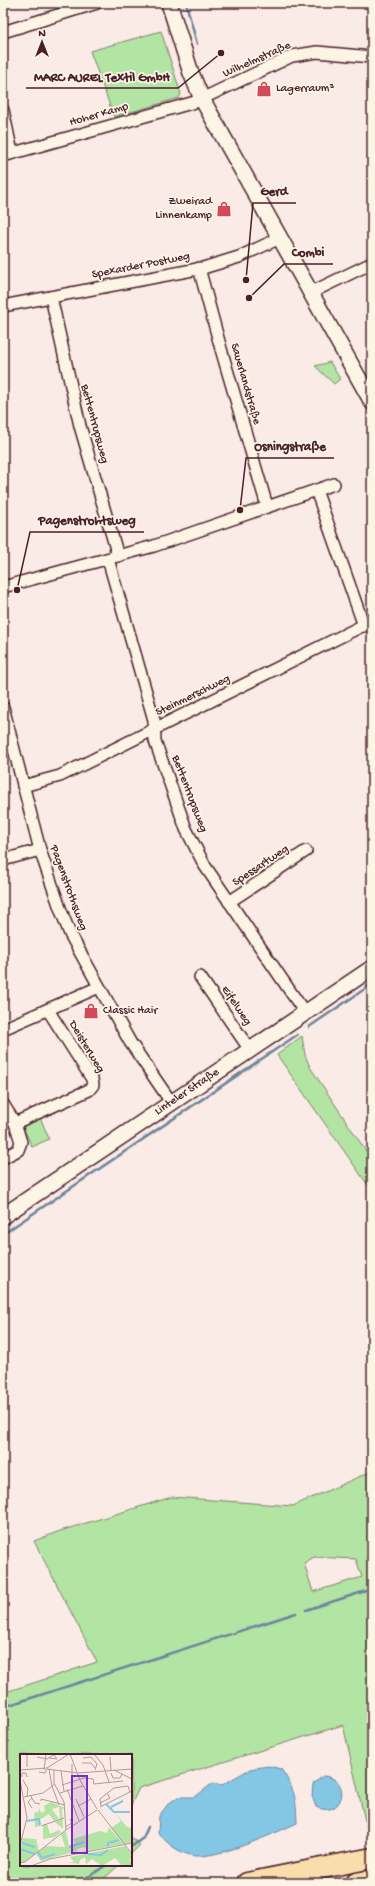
<svg xmlns="http://www.w3.org/2000/svg" width="375" height="1886" viewBox="0 0 375 1886" font-family="'Gochi Hand',sans-serif">
<style>
.green{fill:#b2e4a4;stroke:#7e8268;fill-rule:evenodd}
.water{fill:#83c7e5;stroke:#6c849b}
.lines{fill:none;stroke-linecap:round;stroke-linejoin:round}
.stream{stroke:#6c849b;stroke-width:2.5}
.street-casing{stroke:#4a1f2b;stroke-width:14}
.secondary-casing{stroke:#4a1f2b;stroke-width:18}
.highway-casing{stroke:#4a1f2b;stroke-width:23}
.street{stroke:#fcf5e5;stroke-width:11}
.secondary{stroke:#fcf5e5;stroke-width:15}
.highway{stroke:#f9deab;stroke-width:20}
.labels{text-anchor:middle;dominant-baseline:central;stroke-width:3.5;stroke-linejoin:round;paint-order:stroke}
.street-label{font-size:12px;fill:#4a1f2b;stroke:#fcf5e5}
.poi-label{font-size:12px;fill:#4a1f2b;stroke:#fcf5e5;text-anchor:start}
.inset-river{fill:none;stroke:#83c7e5;stroke-width:2}
.inset-road{fill:none;stroke:#b4999b;stroke-width:1}
.view{fill:#7b2cbf;fill-opacity:0.15;stroke:#7b2cbf;stroke-width:2}
.inset-edge{fill:none;stroke:#4a1f2b;stroke-width:2}
.leader{fill:none;stroke:#4a1f2b;stroke-width:1.5}
.callout-dot{fill:#4a1f2b;stroke:#fcf5e5;stroke-width:1.5}
.callout-label{font-size:13px;text-anchor:middle;font-weight:bold;fill:#4a1f2b;stroke:#fcf5e5;stroke-width:3.5;stroke-linejoin:round;paint-order:stroke}
</style>
<rect width="100%" height="100%" fill="#faebe6"/>
<filter id="ink" filterUnits="userSpaceOnUse"><feTurbulence type="fractalNoise" baseFrequency=".025" numOctaves="2"/><feDisplacementMap in="SourceGraphic" scale="8" xChannelSelector="R" yChannelSelector="G"/><feConvolveMatrix kernelMatrix="1 2 1 2 8 2 1 2 1" color-interpolation-filters="sRGB"/></filter>
<g filter="url(#ink)">
<g class="green">
<polygon points="161,31 181,94 179,98 114,117 90,51"/>
<polygon points="330,362 340,379 334,384 315,366"/>
<polygon points="302,1036 305,1055 310,1067 372,1160 372,1191 277,1055"/>
<polygon points="40,1117 49,1139 32,1147 24,1129 24,1125"/>
<path d="M372 1471V1833L368 1834 343 1725 139 1788 131 1805V1755H21V1865H119L99 1883H3V1693L97 1662 34 1541 60 1531 172 1497 293 1506ZM314 1557 356 1559 362 1577 313 1592 304 1563Z"/>
<polygon points="131,1837 140,1845 131,1854"/>
</g>
<g class="water">
<path d="M268 1766 281 1769C295 1790 296 1797 297 1823 276 1833 211 1862 190 1855 176 1851 167 1843 158 1833L159 1816 168 1804 178 1797H195L213 1783 222 1785 250 1769Z"/>
<path d="M323 1776C354 1778 343 1820 316 1807L312 1796 313 1784Z"/>
</g>
<g class="lines">
<g class="stream">
<polyline points="186,3 197,44"/>
<polyline points="323,300 330,312"/>
<polyline points="309,1027 372,984"/>
<polyline points="3,1234 297,1035"/>
<polyline points="306,1610 372,1589"/>
<polyline points="3,1707 296,1613"/>
<polyline points="131,1847 143,1838 148,1827"/>
<polyline points="72,1883 90,1876 106,1865"/>
</g>
<g class="street-casing">
<g id="street">
<polyline points="3,32 97,3"/>
<polyline points="3,110 12,153"/>
<polyline points="3,156 195,102 292,56 317,52 372,57"/>
<polyline points="199,268 221,349 267,506"/>
<polyline points="310,293 372,263"/>
<polyline points="51,297 80,426 118,556"/>
<polyline points="3,306 203,268 239,257 280,238"/>
<polyline points="316,490 364,626"/>
<polyline points="108,559 154,720 155,741 186,829 205,866 305,1013"/>
<polyline points="3,587 154,546 334,484"/>
<polyline points="3,707 40,850 60,908 70,934 130,1042 171,1102"/>
<polyline points="23,786 60,776 372,621"/>
<polyline points="3,860 40,850"/>
<polyline points="229,902 306,851"/>
<polyline points="200,977 250,1050"/>
<polyline points="3,1029 99,987"/>
<polyline points="3,1104 15,1123 21,1142 18,1150 3,1158"/>
<polyline points="15,1123 89,1090 93,1085 92,1079 48,1010"/>
</g>
</g>
<g class="secondary-casing">
<g id="secondary">
<polyline points="169,3 191,73 202,99 372,402"/>
<path id="s1" d="M3 1216 372 968"/>
</g>
</g>
<g class="highway-casing">
<g id="highway">
<polyline points="247,1883 372,1858"/>
<polyline points="356,1883 372,1880"/>
</g>
</g>
<use href="#street" class="street"/>
<use href="#secondary" class="secondary"/>
<use href="#highway" class="highway"/>
</g>
</g>
<defs>
<g id="shop-bare" transform="scale(1.2)"><path d="M-5-2.5h2.3a2.7 3.5 0 0 1 5.4 0H5L5.5 6h-11ZM-1.5-2.5h3a1.5 2.3 0 0 0-3 0Z" fill="#d1495b" stroke="#fcf5e5" stroke-width="2.5" paint-order="stroke"/></g>
</defs>
<g fill-rule="evenodd">
<use href="#shop-bare" x="264" y="89"/>
<use href="#shop-bare" x="224" y="209"/>
<use href="#shop-bare" x="91" y="1011"/>
</g>
<g class="labels">
<g class="street-label">
<text transform="translate(257 60) rotate(-24)">Wilhelmstraße</text>
<text transform="translate(99 115) rotate(-16)">Hoher Kamp</text>
<text transform="translate(141 266) rotate(-11)">Spexarder Postweg</text>
<text transform="translate(245 384) rotate(74)">Sauerlandstraße</text>
<text transform="translate(94 424) rotate(75)">Bettentrupsweg</text>
<text transform="translate(193 696) rotate(-26)">Steinmerschweg</text>
<text transform="translate(189 794) rotate(69)">Bettentrupsweg</text>
<text transform="translate(261 866) rotate(-34)">Spessartweg</text>
<text transform="translate(68 888) rotate(70)">Pagenstrothsweg</text>
<text transform="translate(236 1006) rotate(56)">Eifelweg</text>
<text transform="translate(86 1047) rotate(59)">Deisterweg</text>
<text stroke="none"><textPath href="#s1" startOffset="222">Linteler Straße</textPath></text>
</g>
<g class="poi-label">
<text x="276" y="89">Lagerraum³</text>
<text x="212" y="202" text-anchor="end">Zweirad<tspan x="212" dy="14">Linnenkamp</tspan></text>
<text x="103" y="1011">Classic Hair</text>
</g>
</g>
<g transform="translate(20 1754)">
<rect width="112" height="112" fill="#faebe6"/>
<path d="M31 48 45 54 42 55 43 75 35 68 40 65 39 53 32 55 39 65 34 67 29 60 19 66 20 72 15 73 14 59 19 57V53L21 59 25 57 24 52ZM92 55 107 73 112 74V88L104 90 91 74 101 67ZM63 65 73 79 80 77 87 79 89 73 103 90 67 97 65 93 57 95V97L21 107 16 100 26 92 45 93 41 80 46 77 49 92 55 90 53 85 73 79ZM27 70 30 80 39 76 41 78 35 83 23 85V71ZM2 84 16 85 19 97 5 108 0 109ZM105 92 112 101V105H110L112 112H102L95 104 82 112 72 105 66 110 65 103 60 106 59 110 47 108H54L50 103Z" fill="#b2e4a4"/>
<path class="inset-river" d="M86 50 94 58H110M91 53 103 47M7 67 19 65 20 71M2 89 15 93M88 92V89L99 86M49 93 64 88M0 95 15 100M18 98 22 104 35 100M68 100 81 101 88 96"/>
<path class="inset-road" d="M7 0V13M50 0 60 26 77 55M74 0 83 11 89 28M17 3 27 5 35 0M90 3 91 16M29 4 37 5 34 1M63 4 71 3 77 10 75 16M62 9H71L75 14M29 15 32 32M0 16 27 14 49 0M24 16 26 0M34 16V29L44 48 46 76M94 16 112 25M41 17 44 37M19 18 25 19 27 15 58 19 112 15M91 19 93 24H100L102 20M2 23V19H6L7 23M0 26 7 64 0 91M3 26 8 35 7 42M52 28V10M42 31 64 24 73 25 74 30 103 27M32 32 39 51M47 35 59 67M40 39 63 32M10 41 15 49 20 50M4 43 23 39 35 30M12 44 8 48 12 54M56 45 64 63M21 47V45L45 51M80 49 90 44 87 39M58 52 71 45M81 52 80 45 94 34 108 32 110 38M80 53 112 37M78 56 112 100M21 72 44 64M45 73 52 69 50 65M0 109 5 108 46 76 77 56M11 112 30 105 112 89"/>
<path class="view" d="M52 22H67V99H52Z"/>
<rect width="112" height="112" class="inset-edge"/>
</g>
<path class="leader" d="M221 53L178 88H26M246 280L253 203H296M249 298L284 264H333M240 510L246 458H334M17 590L30 532H144"/>
<g class="callout-dot">
<circle cx="221" cy="53" r="4"/>
<circle cx="246" cy="280" r="4"/>
<circle cx="249" cy="298" r="4"/>
<circle cx="240" cy="510" r="4"/>
<circle cx="17" cy="590" r="4"/>
</g>
<g class="callout-label">
<text x="102" y="81">MARC AUREL Textil GmbH</text>
<text x="274" y="195">Gerd</text>
<text x="308" y="256">Combi</text>
<text x="290" y="450">Osningstraße</text>
<text x="87" y="524">Pagenstrohtsweg</text>
</g>
<rect width="375" height="1886" fill="none" stroke="#fcf5e5" stroke-width="16"/>
<rect x="8" y="8" width="359" height="1870" fill="none" stroke="#4a1f2b" stroke-width="1.5" filter="url(#ink)"/>
<g transform="translate(42 42)" stroke="#fcf5e5" stroke-width="3" paint-order="stroke">
<path d="M0-3L7 15L0 10L-7 15Z" fill="#4a1f2b"/>
<text y="-6" font-size="11" font-weight="bold" text-anchor="middle" fill="#4a1f2b">N</text>
</g>
</svg>
